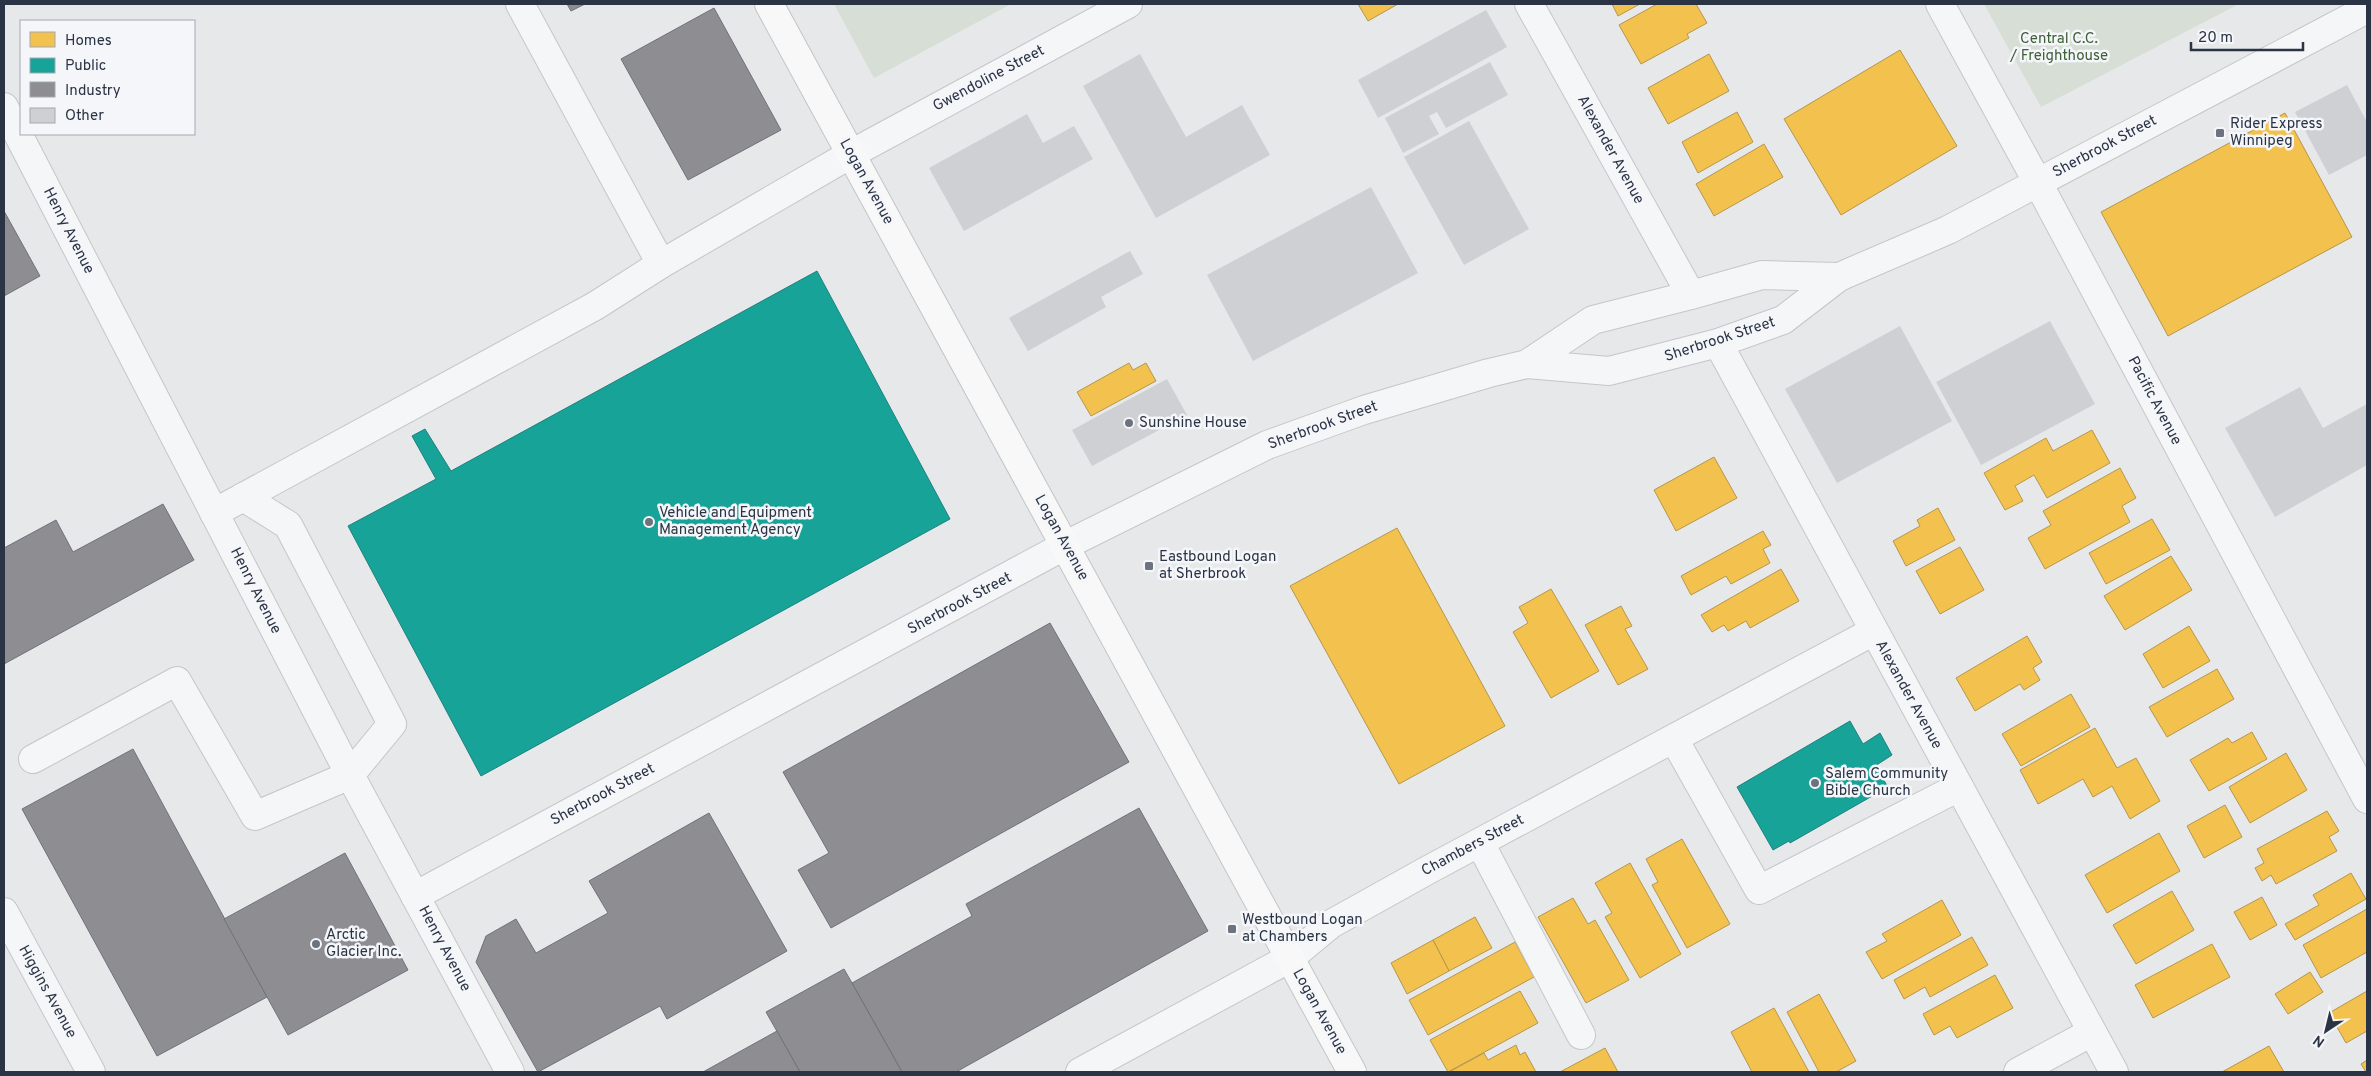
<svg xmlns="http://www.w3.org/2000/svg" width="2371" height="1076" viewBox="0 0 2371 1076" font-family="Overpass,sans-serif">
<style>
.green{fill:#d6ded6}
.homes{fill:#f2c14e;stroke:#b6974b}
.public{fill:#17a398;stroke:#1d827f}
.industry{fill:#8d8d92;stroke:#70727b}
.building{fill:#ced0d3}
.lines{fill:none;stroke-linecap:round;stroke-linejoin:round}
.minor-casing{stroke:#c4c6c8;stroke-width:30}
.major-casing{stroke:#c2c5c8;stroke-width:30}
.minor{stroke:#f5f6f7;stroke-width:28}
.major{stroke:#f8f8f8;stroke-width:28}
.poi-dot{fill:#6c737f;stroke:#f4f6f9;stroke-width:2}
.labels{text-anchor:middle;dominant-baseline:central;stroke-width:5;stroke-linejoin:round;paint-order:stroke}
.park-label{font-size:15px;fill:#3f6138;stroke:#f4f6f9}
.street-label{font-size:15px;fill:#2b3445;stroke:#f4f6f9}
.poi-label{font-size:15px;fill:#2b3445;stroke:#f4f6f9;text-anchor:start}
</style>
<rect width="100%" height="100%" fill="#e6e8ea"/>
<g class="green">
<polygon points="834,4 1011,4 874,78"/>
<polygon points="1984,4 2239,4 2041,107"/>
</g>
<g class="homes">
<polygon points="1358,4 1398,4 1368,21"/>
<polygon points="1612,4 1640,4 1618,16"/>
<polygon points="1657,4 1696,4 1707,23 1687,34 1689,38 1641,64 1619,25"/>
<polygon points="1900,50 1957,146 1841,215 1784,119"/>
<polygon points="1709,54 1729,91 1668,124 1648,88"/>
<polygon points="1737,112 1753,142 1698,173 1682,142"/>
<polygon points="2285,113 2352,237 2168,336 2101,212"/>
<polygon points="1764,144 1783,177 1714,216 1696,184"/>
<polygon points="1129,363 1133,370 1146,363 1156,381 1091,416 1077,392"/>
<polygon points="2092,430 2110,463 2047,498 2034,475 2015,486 2023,501 2005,510 1984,473 2046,438 2053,451"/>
<polygon points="1714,457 1737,498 1676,531 1654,490"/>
<polygon points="2120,468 2136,498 2122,506 2130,522 2045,569 2028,538 2051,525 2043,511"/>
<polygon points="1938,508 1955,540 1906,566 1893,541 1920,526 1917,520"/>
<polygon points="2152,519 2170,550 2106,584 2089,553"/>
<polygon points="1397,528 1505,726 1399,784 1290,586"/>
<polygon points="1763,531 1771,545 1763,549 1770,563 1731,584 1726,576 1691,595 1681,576"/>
<polygon points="1960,547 1984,590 1940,614 1916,571"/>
<polygon points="2171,556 2192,590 2125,630 2104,596"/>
<polygon points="1781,569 1799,601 1750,628 1746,621 1728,631 1724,625 1712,632 1701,615"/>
<polygon points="1551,589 1599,671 1551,698 1513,632 1528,623 1519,607"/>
<polygon points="1621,606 1632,626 1625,629 1648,669 1618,685 1585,625"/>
<polygon points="2189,626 2210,661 2163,688 2143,654"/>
<polygon points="2027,636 2042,662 2033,668 2040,680 2024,690 2020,684 1975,711 1956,678"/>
<polygon points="2217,669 2234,699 2167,737 2149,707"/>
<polygon points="2071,694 2090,727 2021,766 2002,734"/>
<polygon points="2095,728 2117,768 2136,758 2160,801 2130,819 2112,786 2093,797 2083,779 2038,804 2020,770"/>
<polygon points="2252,732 2267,759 2209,791 2190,760 2228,738 2232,743"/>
<polygon points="2286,753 2307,790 2250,823 2229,787"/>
<polygon points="2225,805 2242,837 2204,858 2187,826"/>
<polygon points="2327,811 2339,831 2329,837 2337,851 2276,884 2271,875 2262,881 2255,868 2264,863 2257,849"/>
<polygon points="2159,833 2180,871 2107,913 2085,875"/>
<polygon points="1682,839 1730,924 1687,948 1652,885 1658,882 1646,859"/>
<polygon points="1630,863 1681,954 1640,978 1605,917 1612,913 1595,883"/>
<polygon points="2351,873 2366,899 2295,940 2285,924 2319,905 2313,895"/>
<polygon points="2172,891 2194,930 2136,964 2113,925"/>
<polygon points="2262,897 2277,925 2250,940 2234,912"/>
<polygon points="1573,898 1588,924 1595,920 1629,980 1586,1003 1538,917"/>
<polygon points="1942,900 1961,935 1882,979 1866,952 1887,941 1882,934"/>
<polygon points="2367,909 2367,952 2321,978 2303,945"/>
<polygon points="1475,917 1492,948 1449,971 1433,940"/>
<polygon points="1972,937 1988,965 1930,997 1925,987 1904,999 1894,980"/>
<polygon points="1433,940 1449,971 1407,994 1391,963"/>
<polygon points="1515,942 1534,977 1428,1035 1409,1000"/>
<polygon points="2212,944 2230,977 2153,1018 2135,985"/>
<polygon points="2310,972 2323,992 2288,1014 2275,994"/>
<polygon points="1995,975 2013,1008 1957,1038 1950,1026 1934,1035 1923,1014"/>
<polygon points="1520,991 1538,1023 1448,1072 1430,1040"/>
<polygon points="2367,991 2367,1031 2346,1043 2329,1013"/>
<polygon points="1819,994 1856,1061 1836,1072 1819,1072 1787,1012"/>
<polygon points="1774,1008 1809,1072 1752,1072 1731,1032"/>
<polygon points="1516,1045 1520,1055 1525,1052 1536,1072 1449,1072 1484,1053 1488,1060"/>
<polygon points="2269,1046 2284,1072 2222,1072"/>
<polygon points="1605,1048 1618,1072 1560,1072"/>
<polygon points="2367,1060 2367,1072 2366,1072 2361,1064"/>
</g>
<g class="public">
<polygon points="817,271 950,519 481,776 348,526 436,479 412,436 425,429 451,471"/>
<polygon points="1850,721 1863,744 1880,733 1892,755 1875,766 1888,787 1790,843 1789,841 1773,850 1737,787"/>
</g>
<g class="industry">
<polygon points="567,4 585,4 571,11"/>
<polygon points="714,8 781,130 688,180 621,59"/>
<polygon points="4,211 40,276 4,296"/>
<polygon points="163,504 194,560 4,664 4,548 56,520 73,552"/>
<polygon points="1050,623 1129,762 831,928 798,870 829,853 783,772"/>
<polygon points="133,749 267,997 157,1056 22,809"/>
<polygon points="1139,808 1208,931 956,1072 902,1072 852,983 972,916 966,904"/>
<polygon points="709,813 787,951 667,1019 660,1006 538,1072 476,962 486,936 516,919 536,953 608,913 589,881"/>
<polygon points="345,853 408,970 288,1035 224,919"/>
<polygon points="844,969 852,983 902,1072 800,1072 766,1012"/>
<polygon points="777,1031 800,1072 703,1072"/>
</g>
<g class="building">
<polygon points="1486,10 1507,47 1378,118 1358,80"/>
<polygon points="1140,54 1186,137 1242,105 1270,155 1156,218 1083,86"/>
<polygon points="1490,62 1508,95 1446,128 1437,112 1429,116 1439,134 1403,153 1385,118"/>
<polygon points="2347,85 2367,122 2367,155 2329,175 2295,112"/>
<polygon points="1027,114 1043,143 1074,126 1093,159 964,231 929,168"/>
<polygon points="1469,121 1529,229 1464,265 1404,157"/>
<polygon points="1371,187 1418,273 1253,361 1207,275"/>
<polygon points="1130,251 1143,274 1101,297 1106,307 1028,351 1009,318"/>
<polygon points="2050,321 2095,404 1981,465 1936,382"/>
<polygon points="1900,326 1952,421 1837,483 1785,389"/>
<polygon points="1167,379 1187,415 1092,466 1072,430"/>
<polygon points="2300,387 2323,428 2367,404 2367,465 2275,517 2225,428"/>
</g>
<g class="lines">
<g class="minor-casing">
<g id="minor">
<polyline points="520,4 661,264"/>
<polyline points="1529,4 1691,295"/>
<polyline points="1940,4 2038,183 2367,799"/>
<polyline points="4,107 350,775 510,1072"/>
<polyline points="1718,343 2114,1072"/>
<polyline points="1527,364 1593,320 1691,295 1762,275 1839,277"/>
<polyline points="214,513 595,306 661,264 851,154 1128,4"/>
<polyline points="1674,739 1759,890 1959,787"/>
<polyline points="33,759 177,681 255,816 350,775 392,724 288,525 243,497"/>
<polyline points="1480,843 1581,1035"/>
<polyline points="415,896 1066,545 1267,445 1364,410 1489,373 1527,364 1609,371 1718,343 1783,320 1839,277 1948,230 2367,9"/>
<polyline points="4,912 91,1072"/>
<polyline points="1080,1072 1290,958 1331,924 1428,870 1874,631"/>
<polyline points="2018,1072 2092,1032"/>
</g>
</g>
<g class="major-casing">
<polyline id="major" points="769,4 1352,1072"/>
</g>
<use href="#minor" class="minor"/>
<use href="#major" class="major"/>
</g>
<g class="poi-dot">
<rect x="2215" y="128" width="10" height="10" rx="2.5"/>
<circle cx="1129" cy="423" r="5"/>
<circle cx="649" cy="522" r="5"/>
<rect x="1144" y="561" width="10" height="10" rx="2.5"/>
<circle cx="1815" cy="783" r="5"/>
<rect x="1227" y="924" width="10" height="10" rx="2.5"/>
<circle cx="316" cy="944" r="5"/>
</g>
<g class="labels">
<g class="park-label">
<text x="2059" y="39">Central C.C.<tspan x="2059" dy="17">/ Freighthouse</tspan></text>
</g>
<g class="street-label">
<text transform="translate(989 79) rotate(-28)">Gwendoline Street</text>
<text transform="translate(2105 147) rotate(-28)">Sherbrook Street</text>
<text transform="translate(1610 150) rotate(61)">Alexander Avenue</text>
<text transform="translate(866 182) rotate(61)">Logan Avenue</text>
<text transform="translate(68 231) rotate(63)">Henry Avenue</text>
<text transform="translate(1720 340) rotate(-18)">Sherbrook Street</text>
<text transform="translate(2154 401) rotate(62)">Pacific Avenue</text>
<text transform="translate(1323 426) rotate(-20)">Sherbrook Street</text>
<text transform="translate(1061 538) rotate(61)">Logan Avenue</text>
<text transform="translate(255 591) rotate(63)">Henry Avenue</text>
<text transform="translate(960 604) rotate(-28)">Sherbrook Street</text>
<text transform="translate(1908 695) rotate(61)">Alexander Avenue</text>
<text transform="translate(603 795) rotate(-28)">Sherbrook Street</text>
<text transform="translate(1473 846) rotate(-28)">Chambers Street</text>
<text transform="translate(444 949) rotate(62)">Henry Avenue</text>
<text transform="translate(47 992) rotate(61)">Higgins Avenue</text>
<text transform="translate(1319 1012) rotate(61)">Logan Avenue</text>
</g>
<g class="poi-label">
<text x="2230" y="124">Rider Express<tspan x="2230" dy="17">Winnipeg</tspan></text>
<text x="1139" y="423">Sunshine House</text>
<text x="659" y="513">Vehicle and Equipment<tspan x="659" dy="17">Management Agency</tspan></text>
<text x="1159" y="557">Eastbound Logan<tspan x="1159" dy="17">at Sherbrook</tspan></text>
<text x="1825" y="774">Salem Community<tspan x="1825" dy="17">Bible Church</tspan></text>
<text x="1242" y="920">Westbound Logan<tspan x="1242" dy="17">at Chambers</tspan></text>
<text x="326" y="935">Arctic<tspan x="326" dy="17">Glacier Inc.</tspan></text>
</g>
</g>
<rect width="2371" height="1076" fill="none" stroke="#2b3445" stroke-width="10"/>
<rect x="20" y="20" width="175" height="115" fill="#f4f6f9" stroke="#a4a8b1"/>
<rect x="30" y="32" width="25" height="15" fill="#f2c14e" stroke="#a4a8b1"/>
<text x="65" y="45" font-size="15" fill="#2b3445">Homes</text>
<rect x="30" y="58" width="25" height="15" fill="#17a398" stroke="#a4a8b1"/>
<text x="65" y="70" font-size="15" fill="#2b3445">Public</text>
<rect x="30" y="82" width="25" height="15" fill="#8d8d92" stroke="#a4a8b1"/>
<text x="65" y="95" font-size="15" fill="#2b3445">Industry</text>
<rect x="30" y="108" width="25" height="15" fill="#ced0d3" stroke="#a4a8b1"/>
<text x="65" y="120" font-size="15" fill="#2b3445">Other</text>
<g transform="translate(2326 1031) rotate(215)" stroke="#f4f6f9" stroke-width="4" paint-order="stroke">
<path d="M0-4L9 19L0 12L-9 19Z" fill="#2b3445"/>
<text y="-8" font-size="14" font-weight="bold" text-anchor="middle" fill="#2b3445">N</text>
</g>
<path d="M2191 42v8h112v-8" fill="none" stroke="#2b3445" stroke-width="2.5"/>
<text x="2198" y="42" font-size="15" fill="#2b3445" stroke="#f4f6f9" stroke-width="4" paint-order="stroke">20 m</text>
</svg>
